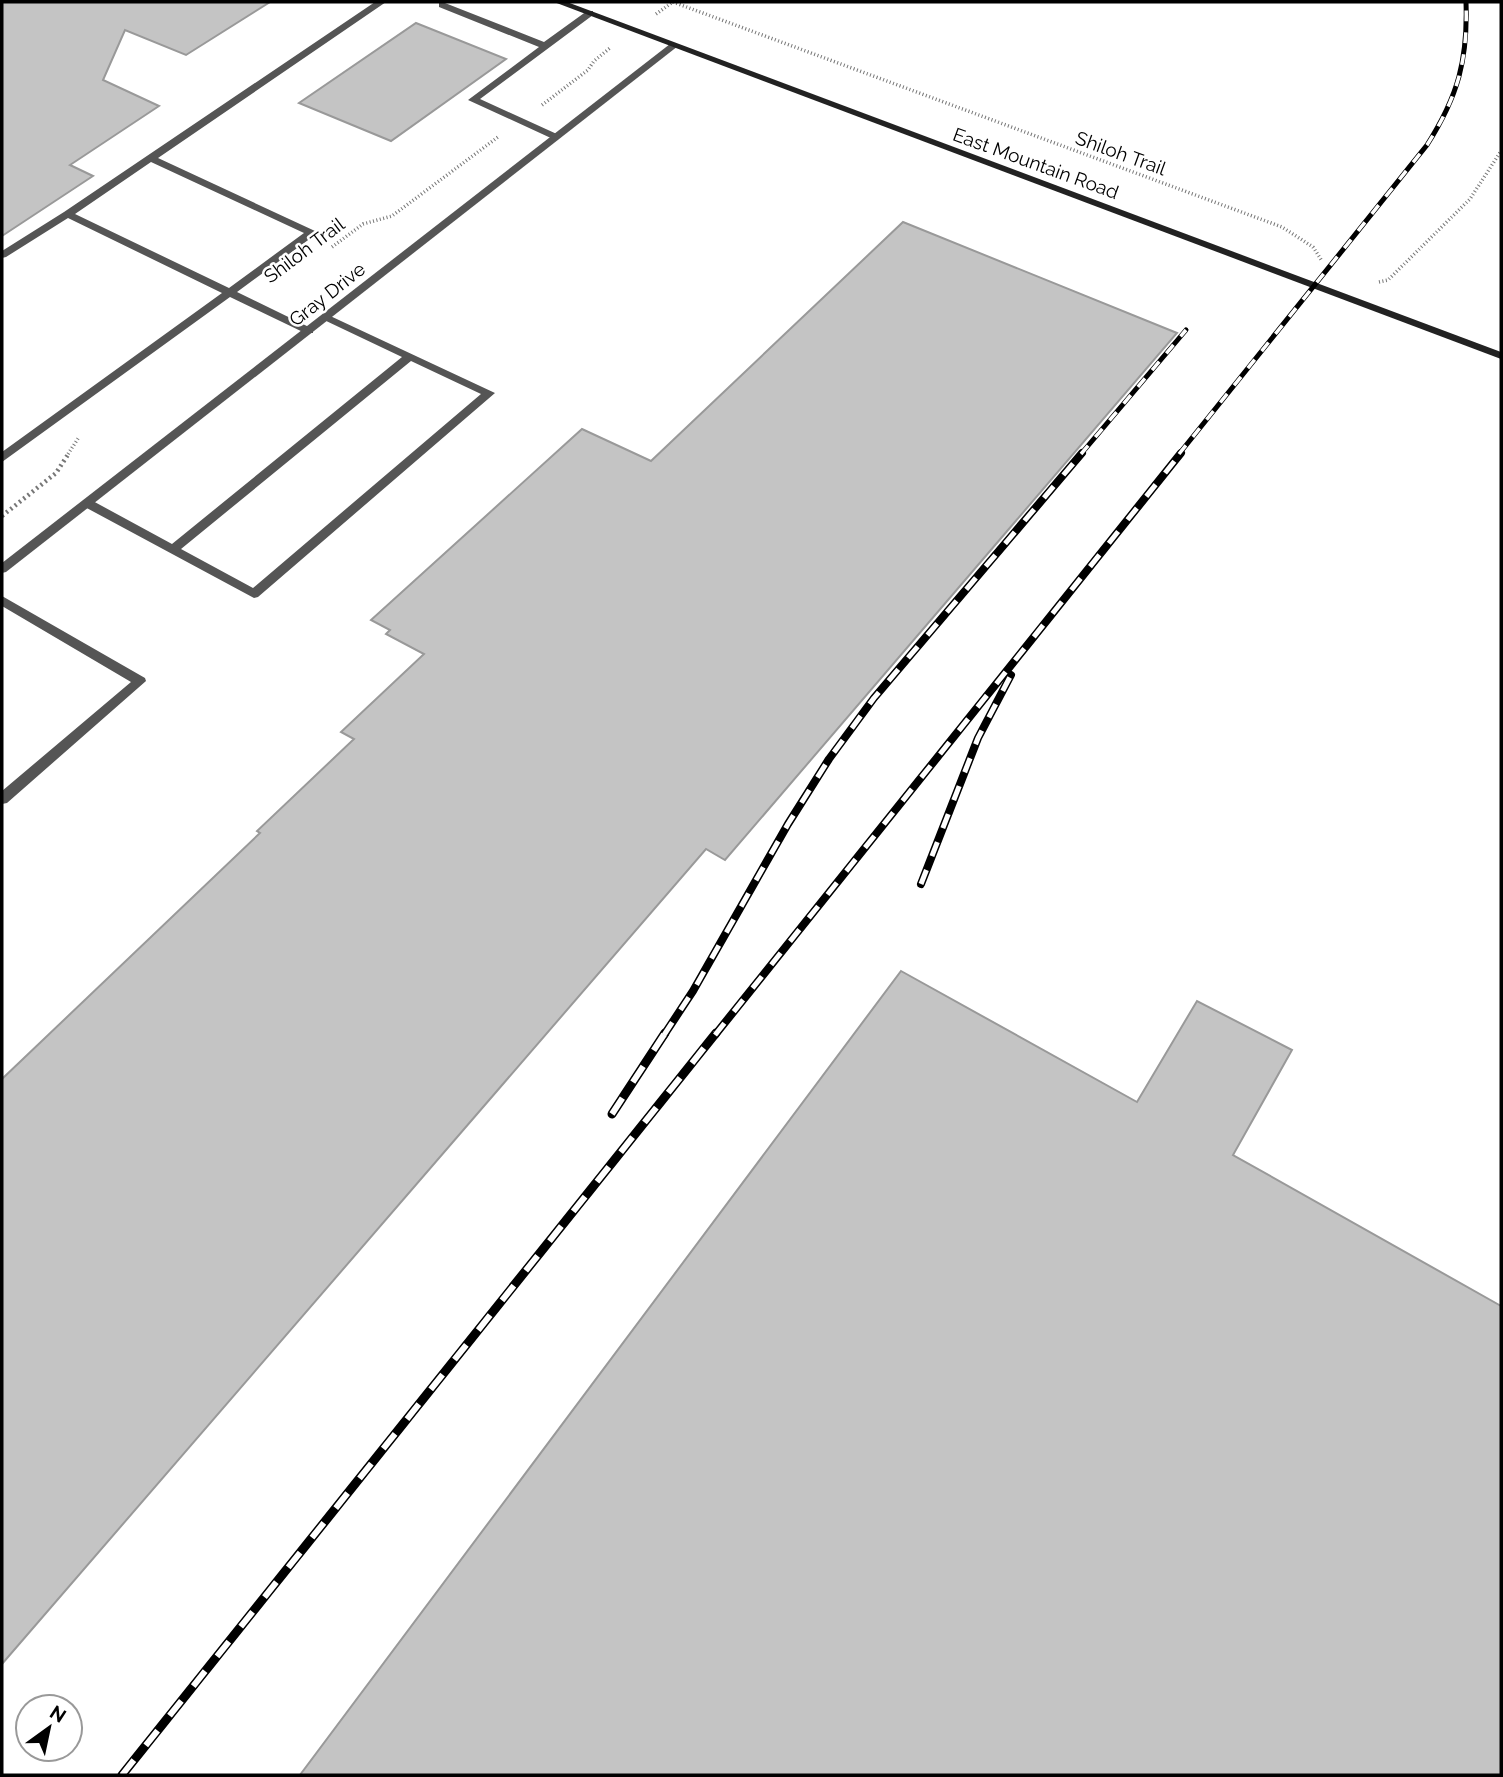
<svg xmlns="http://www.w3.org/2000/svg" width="1503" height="1777" viewBox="0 0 1503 1777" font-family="Raleway,sans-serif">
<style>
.building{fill:#c4c4c4;stroke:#999;stroke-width:2}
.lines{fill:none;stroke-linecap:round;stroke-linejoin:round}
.path-far1{stroke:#777;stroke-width:3.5;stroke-dasharray:1 2.5;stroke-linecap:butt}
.path{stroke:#777;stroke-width:4.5;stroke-dasharray:2 3.5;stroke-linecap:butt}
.lane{fill:#555;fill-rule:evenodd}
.street{fill:#555;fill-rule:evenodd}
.secondary{fill:#222;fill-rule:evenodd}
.rail-far2-casing{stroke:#000;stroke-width:5}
.rail-far1-casing{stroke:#000;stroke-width:8}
.rail-casing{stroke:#000;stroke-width:9}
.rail-far2{stroke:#fff;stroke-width:3.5;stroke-dasharray:11;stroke-linecap:butt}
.rail-far1{stroke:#fff;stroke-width:5;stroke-dasharray:15;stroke-linecap:butt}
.rail{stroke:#fff;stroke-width:6;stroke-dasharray:19;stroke-linecap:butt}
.labels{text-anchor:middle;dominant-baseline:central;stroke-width:5;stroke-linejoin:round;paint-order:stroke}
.far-street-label{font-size:19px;fill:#000;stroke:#fff}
</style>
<rect width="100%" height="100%" fill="#fff"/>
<g class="building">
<polygon points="2,2 270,2 186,55 125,30 103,80 159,106 70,165 93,176 2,236"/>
<polygon points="416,23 506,59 391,141 299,103"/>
<polygon points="903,222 1177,333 725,860 706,849 2,1664 2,1079 260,833 257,831 354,739 341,732 424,654 386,634 390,630 371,620 582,429 651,461"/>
<polygon points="901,971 1137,1102 1197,1001 1292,1050 1233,1155 1501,1306 1501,1775 300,1775"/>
</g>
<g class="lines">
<g class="path-far1">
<polyline points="673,2 1282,227 1313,247 1322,261"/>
<polyline points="656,14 673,2"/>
<polyline points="542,105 588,70 594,61 610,48"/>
<polyline points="332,247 363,224 392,216 498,137"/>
<polyline points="1379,282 1388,280 1470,199 1501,151"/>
<polyline points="68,454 79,437"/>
</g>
<polyline class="path" points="2,516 56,473 69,453"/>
<g class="lane">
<path d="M375 2H386L158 158 315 231V235L237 292 313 329V333H305L230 297 2 462V452L222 293 68 218 6 257 2 258V251L64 212ZM151 162 304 233 229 288 75 214Z"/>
<polygon points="439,3 445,3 544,42 587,11 593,11 593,15 480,99 559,135 559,139 553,139 468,100 539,47 439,7"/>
<path d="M326 314 495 393 258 597 254 598 83 506V500H91L172 544 402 357 322 319 321 317ZM411 361 481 394 253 588 181 549Z"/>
<polygon points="2,596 145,678 146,681 7,803 2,804 2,791 131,682 2,606"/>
</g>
<polygon class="street" points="670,44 678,46 6,572 2,573 2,563"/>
<polygon class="secondary" points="554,2 567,2 1501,352 1501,359"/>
<g class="rail-far2-casing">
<g id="rail-far2">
<polyline points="1081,454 1186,330"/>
<path d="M1179 454 1427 145C1458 96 1468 60 1466 2"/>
</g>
</g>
<g class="rail-far1-casing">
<g id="rail-far1">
<polyline points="921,884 978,738 1011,675"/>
<polyline points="664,1035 693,991 788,824 829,759 874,698 1082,453"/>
<polyline points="715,1035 1181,453"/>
</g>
</g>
<g class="rail-casing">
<g id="rail">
<polyline points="612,1114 665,1033"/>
<polyline points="122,1775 716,1033"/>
</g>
</g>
<use href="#rail-far2" class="rail-far2"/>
<use href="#rail-far1" class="rail-far1"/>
<use href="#rail" class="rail"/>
</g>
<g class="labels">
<g class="far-street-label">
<text transform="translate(1121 153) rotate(20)">Shiloh Trail</text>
<text transform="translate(1036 163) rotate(20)">East Mountain Road</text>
<text transform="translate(304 250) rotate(-37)">Shiloh Trail</text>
<text transform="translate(327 294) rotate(-38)">Gray Drive</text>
</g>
</g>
<rect width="1503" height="1777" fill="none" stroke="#000000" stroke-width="7"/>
<g transform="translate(49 1728) rotate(33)"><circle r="33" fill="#ffffff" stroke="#999999" stroke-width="2"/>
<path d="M0-5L12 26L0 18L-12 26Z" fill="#000000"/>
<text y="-10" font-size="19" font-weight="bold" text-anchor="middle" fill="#000000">N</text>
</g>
</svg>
